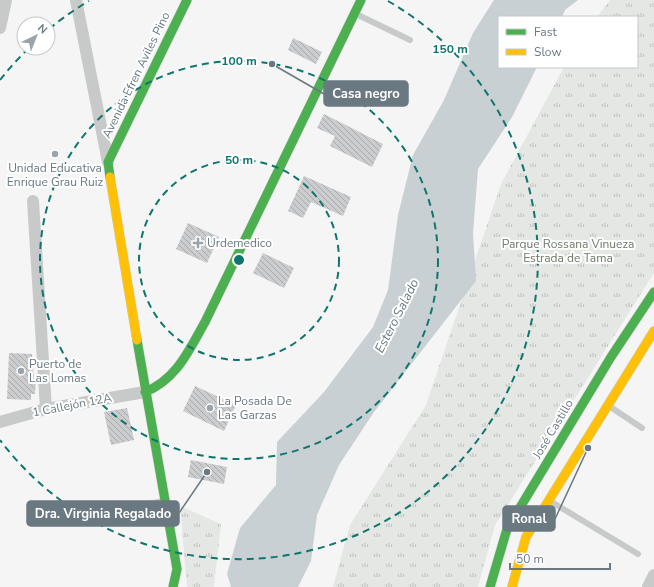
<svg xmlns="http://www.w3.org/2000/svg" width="654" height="587" viewBox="0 0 654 587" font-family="'Nunito Sans',sans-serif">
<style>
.park{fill:url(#park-tufts)}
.water{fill:#c8d0d3}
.building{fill:url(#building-back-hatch)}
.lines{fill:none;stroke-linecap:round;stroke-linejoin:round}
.fast-casing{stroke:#d1d2d2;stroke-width:10}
.slow-casing{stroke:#d1d2d2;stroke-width:10}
.lane{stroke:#c8caca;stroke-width:6}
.street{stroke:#c8caca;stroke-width:12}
.fast{stroke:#4caf50;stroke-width:9}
.slow{stroke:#ffc107;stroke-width:9}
.ring{fill:none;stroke:#0f766e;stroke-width:2;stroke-dasharray:7 5}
.poi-dot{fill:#9aa4aa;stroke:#fff;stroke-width:1.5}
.labels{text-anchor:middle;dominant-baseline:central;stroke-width:4;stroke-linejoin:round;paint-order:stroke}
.street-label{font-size:12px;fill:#697881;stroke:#fff}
.poi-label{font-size:12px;fill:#697881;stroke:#fff;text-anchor:start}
.park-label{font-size:12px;fill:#6c7967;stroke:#fff}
.water-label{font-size:13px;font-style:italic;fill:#65787d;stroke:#fff}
.centre{fill:#0f766e;stroke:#fff;stroke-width:2}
.ring-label{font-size:12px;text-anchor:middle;font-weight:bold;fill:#0f766e;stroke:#fff;stroke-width:4;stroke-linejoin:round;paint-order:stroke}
.leader{fill:none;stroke:#697881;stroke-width:1.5}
.callout-dot{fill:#697881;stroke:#fff;stroke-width:1.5}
.callout{fill:#697881;stroke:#697881;stroke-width:1.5}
.callout-label{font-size:13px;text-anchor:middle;font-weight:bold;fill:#fff}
</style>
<defs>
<pattern id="park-tufts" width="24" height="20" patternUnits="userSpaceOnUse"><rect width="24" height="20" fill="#e4e7e3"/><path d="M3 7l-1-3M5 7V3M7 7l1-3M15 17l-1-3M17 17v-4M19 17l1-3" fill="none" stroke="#bdc0bd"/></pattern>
<pattern id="building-back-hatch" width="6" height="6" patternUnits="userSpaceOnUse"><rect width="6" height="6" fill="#cbcccd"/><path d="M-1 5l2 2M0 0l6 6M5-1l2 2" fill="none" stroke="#a9aaac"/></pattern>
</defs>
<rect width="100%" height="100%" fill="#f5f5f5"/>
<g class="park">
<polygon points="610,0 654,0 654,273 495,525 478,587 333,587 350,525 426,405 501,184 564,67 637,67 637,17 597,17"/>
<polygon points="180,506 221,524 214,587 187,587"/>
</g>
<polygon class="water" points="494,0 578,0 565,10 562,17 499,17 499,67 537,67 512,117 478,169 473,233 476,281 374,412 339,465 317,515 311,561 298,587 231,587 227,574 240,528 276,485 277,442 324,392 373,327 388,290 398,215 413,155 444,100 473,33"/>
<g class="building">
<polygon points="293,38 322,52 316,64 288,50"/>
<polygon points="324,114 383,144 372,167 330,146 335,136 317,128"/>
<polygon points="304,176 351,197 343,216 311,202 303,218 288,211"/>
<polygon points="188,223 219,237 207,263 176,249"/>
<polygon points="263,253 294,268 284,288 253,273"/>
<polygon points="9,353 32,354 34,379 36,379 35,394 31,394 31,400 7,399"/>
<polygon points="195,386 236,405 224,431 183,411"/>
<polygon points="127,408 134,440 111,445 104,412"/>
<polygon points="191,460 227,467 224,484 188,477"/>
</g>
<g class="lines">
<g class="fast-casing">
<g id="fast">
<polyline points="110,177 108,162 187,0"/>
<polyline points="137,340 177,569 173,587"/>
<path d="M145 392C177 379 189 350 205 322L361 0"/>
<polyline points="490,587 507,529 611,357 654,292"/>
</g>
</g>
<g class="slow-casing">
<g id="slow">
<polyline points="110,177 137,340"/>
<polyline points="512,587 526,537 654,331"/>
</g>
</g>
<g class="lane">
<polyline points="356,14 410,40"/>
<polyline points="609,406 642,428"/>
<polyline points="550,501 638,554"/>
<polyline points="61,508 94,515 163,501"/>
</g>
<g class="street">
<polyline points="76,0 108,162"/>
<polyline points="0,28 6,0"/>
<polyline points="33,201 46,409"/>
<polyline points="0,422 46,409 145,392"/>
<polyline points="648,587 654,575"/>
</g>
<use href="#fast" class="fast"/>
<use href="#slow" class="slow"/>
</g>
<g class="ring">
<circle cx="239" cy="260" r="100"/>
<circle cx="239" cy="260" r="199"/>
<path d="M0 80A299 299 0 0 1 28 49M49 29A299 299 0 0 1 89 1M388 1A299 299 0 1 1 0 440"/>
</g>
<g class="poi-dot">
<circle cx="55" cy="154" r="4"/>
<path d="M196 237h4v4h4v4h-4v4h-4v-4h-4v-4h4z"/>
<circle cx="21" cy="371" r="4"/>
<circle cx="210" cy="408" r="4"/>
</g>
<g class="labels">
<g class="street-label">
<text transform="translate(136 75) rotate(-64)">Avenida Efren Aviles Pino</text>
<text transform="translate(72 405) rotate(-11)">1 Callejón 12A</text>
<text transform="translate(553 429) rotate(-59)">José Castillo</text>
</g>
<g class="poi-label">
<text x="55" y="168" text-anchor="middle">Unidad Educativa<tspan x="55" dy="14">Enrique Grau Ruiz</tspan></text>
<text x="207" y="243">Urdemedico</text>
<text x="29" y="364">Puerto de<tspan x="29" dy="14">Las Lomas</tspan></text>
<text x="218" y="401">La Posada De<tspan x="218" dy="14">Las Garzas</tspan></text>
</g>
<g class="park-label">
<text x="568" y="244">Parque Rossana Vinueza<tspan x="568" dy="14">Estrada de Tama</tspan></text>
</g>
<g class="water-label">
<text transform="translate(397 316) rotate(-63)">Estero Salado</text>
</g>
</g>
<circle cx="239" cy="260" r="6" class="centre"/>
<g class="ring-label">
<text x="450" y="53">150 m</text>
<text x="239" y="65">100 m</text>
<text x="239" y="164">50 m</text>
</g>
<path class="leader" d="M272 64L324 94M207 472L179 513M588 448L555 519"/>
<g class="callout-dot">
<circle cx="272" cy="64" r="4"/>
<circle cx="207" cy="472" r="4"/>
<circle cx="588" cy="448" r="4"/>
</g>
<g class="callout">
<rect x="324" y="81" width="84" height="25" rx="4"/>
<rect x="27" y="501" width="152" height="25" rx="4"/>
<rect x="503" y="506" width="52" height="25" rx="4"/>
</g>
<g class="callout-label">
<text x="366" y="98">Casa negro</text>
<text x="103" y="518">Dra. Virginia Regalado</text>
<text x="529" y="523">Ronal</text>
</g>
<rect x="498" y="16" width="140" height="52" fill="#ffffff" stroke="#c3c9cd"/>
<rect x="506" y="29" width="20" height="6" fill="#4caf50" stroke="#c3c9cd"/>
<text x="534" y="36" font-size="12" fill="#697881">Fast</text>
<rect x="506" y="49" width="20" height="6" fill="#ffc107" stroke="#c3c9cd"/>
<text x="534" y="56" font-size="12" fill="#697881">Slow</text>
<g transform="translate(36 36) rotate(43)"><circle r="19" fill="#ffffff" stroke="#c3c9cd"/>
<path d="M0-3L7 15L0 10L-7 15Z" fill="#9aa4aa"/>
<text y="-6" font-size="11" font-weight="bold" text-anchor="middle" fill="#697881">N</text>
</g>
<path d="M510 563v6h100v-6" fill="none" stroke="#697881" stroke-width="2"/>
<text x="516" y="563" font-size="12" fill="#697881" stroke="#ffffff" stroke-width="3" paint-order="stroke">50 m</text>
</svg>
